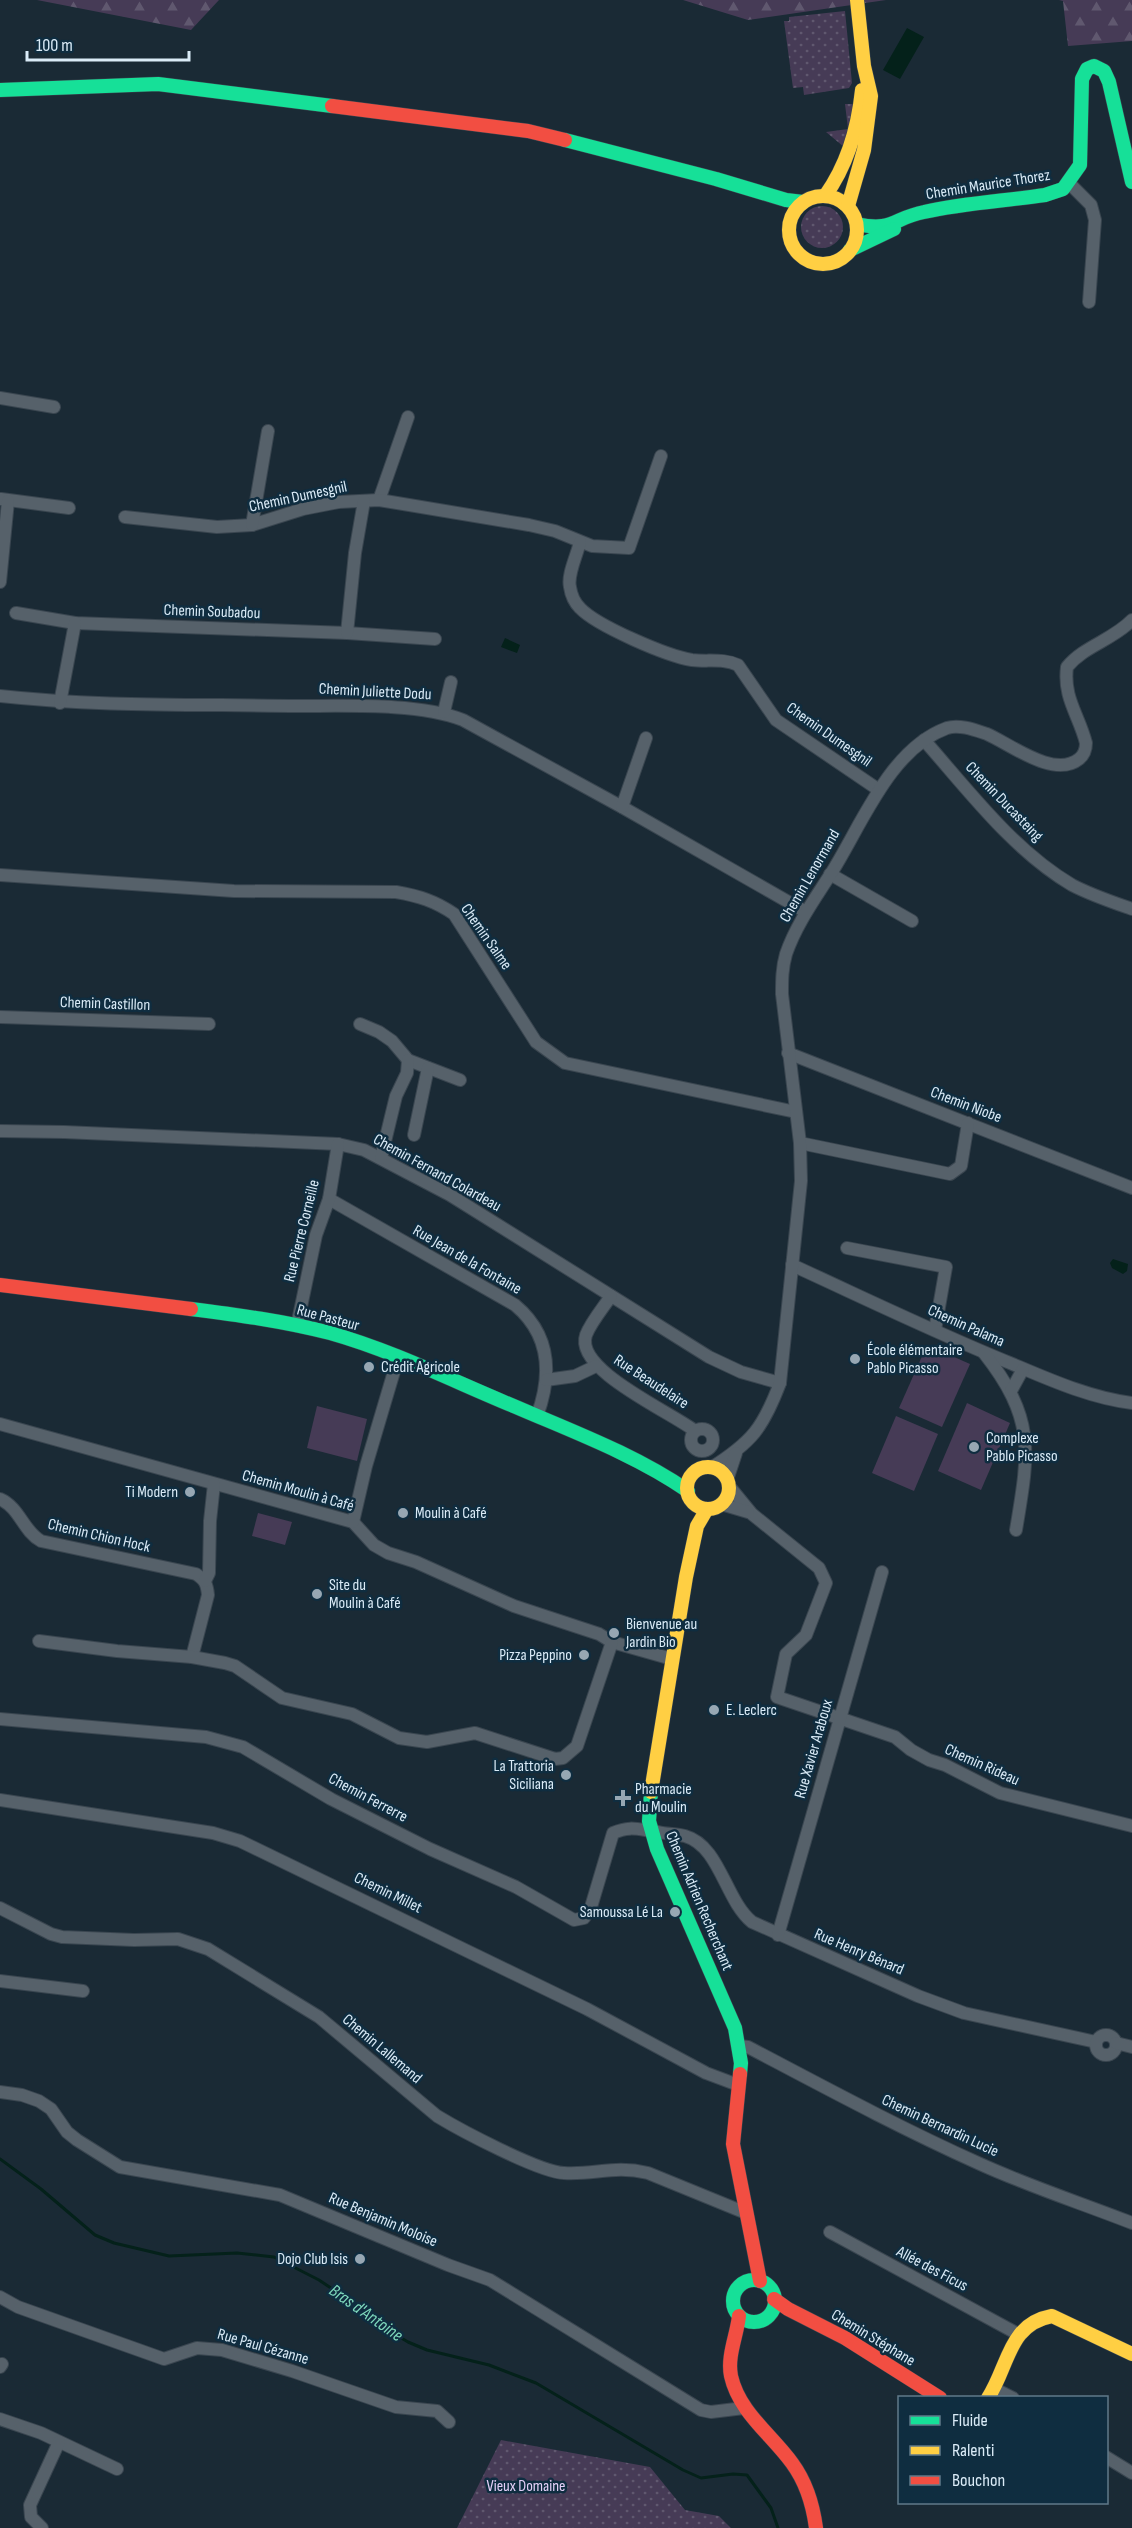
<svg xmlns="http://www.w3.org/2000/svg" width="1132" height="2528" viewBox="0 0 1132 2528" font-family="'Sofia Sans Condensed',sans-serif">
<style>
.grass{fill:url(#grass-dots)}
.forest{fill:url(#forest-firs)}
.park{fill:#463b56}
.water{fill:#04211a}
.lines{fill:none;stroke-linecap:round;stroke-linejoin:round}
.stream{stroke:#04211a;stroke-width:3}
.street-casing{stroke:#3a4650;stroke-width:14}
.fast-casing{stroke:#3a4650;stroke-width:15}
.slow-casing{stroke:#3a4650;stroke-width:15}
.jam-casing{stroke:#3a4650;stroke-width:15}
.street{stroke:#56616a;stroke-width:12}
.fast{stroke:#16e098;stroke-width:14}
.slow{stroke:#ffcf43;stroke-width:14}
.jam{stroke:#f24e42;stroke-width:14}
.poi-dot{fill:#97a7b3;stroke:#0f2d40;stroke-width:2}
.labels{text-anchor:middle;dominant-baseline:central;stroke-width:5;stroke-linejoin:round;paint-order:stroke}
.street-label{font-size:16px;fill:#daebf7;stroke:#0f2d40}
.poi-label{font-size:16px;fill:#daebf7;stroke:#0f2d40;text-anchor:start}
.park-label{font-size:16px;fill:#e5d0f8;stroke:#0f2d40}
.water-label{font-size:18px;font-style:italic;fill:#7fd9bc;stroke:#0f2d40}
</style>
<defs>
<pattern id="grass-dots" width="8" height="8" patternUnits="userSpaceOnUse" patternTransform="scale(1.5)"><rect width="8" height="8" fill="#463b56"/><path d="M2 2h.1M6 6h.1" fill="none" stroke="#60586f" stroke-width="1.8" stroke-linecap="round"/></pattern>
<pattern id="forest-firs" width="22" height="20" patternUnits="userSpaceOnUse" patternTransform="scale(1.5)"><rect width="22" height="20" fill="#463b56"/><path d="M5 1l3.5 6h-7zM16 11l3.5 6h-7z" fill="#60586f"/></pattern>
</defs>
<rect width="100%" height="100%" fill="#1a2a35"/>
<g class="grass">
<polygon points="845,11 852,83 849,88 804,95 803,87 793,88 784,21 789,21 789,17"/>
<polygon points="845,104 853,104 855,107 844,147 826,132 848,129"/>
<circle cx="822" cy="227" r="21"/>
<polygon points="501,2440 650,2467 685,2510 719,2516 731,2528 457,2528"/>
</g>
<g class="forest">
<polygon points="37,0 219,0 191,30"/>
<polygon points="683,0 886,0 748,20"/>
<polygon points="1059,0 1132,0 1132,41 1068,46 1063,1"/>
</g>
<g class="park">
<polygon points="927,1345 970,1364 942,1427 899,1408"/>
<polygon points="967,1403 1010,1423 981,1490 938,1471"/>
<polygon points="317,1406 367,1419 357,1461 307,1448"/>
<polygon points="896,1416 938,1434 914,1491 872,1473"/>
<polygon points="258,1513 292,1522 285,1545 252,1536"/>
</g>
<g class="water">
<polygon points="907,28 924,37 900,79 883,70"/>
<polygon points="505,638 520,645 517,653 501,647"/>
<polygon points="1113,1259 1128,1264 1127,1271 1123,1274 1112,1268 1110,1263"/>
</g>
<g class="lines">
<polyline class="stream" points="0,2159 41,2189 95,2235 114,2243 169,2256 237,2253 274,2257 319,2280 365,2311 383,2327 408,2342 427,2350 489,2365 536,2383 683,2470 701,2478 733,2474 747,2475 771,2508 778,2528"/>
<g class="street-casing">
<g id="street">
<polyline points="1069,183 1091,205 1095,220 1089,302"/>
<polyline points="0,398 54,407"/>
<polyline points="1,499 69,508"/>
<polyline points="379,500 408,417"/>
<polyline points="125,517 217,527 252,525 303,509 339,502 379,500 529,525 555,531 592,546 629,548 661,456"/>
<polyline points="252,525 268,431"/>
<path d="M580 542C577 555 567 575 570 587 571 594 574 602 580 608 597 626 667 656 692 660 708 662 723 658 738 665L776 720 879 790"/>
<polyline points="0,582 8,501"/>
<polyline points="16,613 75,623 347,633 435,639"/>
<polyline points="347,633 355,553 364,501"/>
<path d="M0 696C100 707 200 704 300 706 347 706 420 703 463 720L622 807 806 912"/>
<polyline points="60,703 75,623"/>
<polyline points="444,712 451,682"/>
<path d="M924 740C969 791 1013 850 1072 885 1091 895 1112 902 1132 909"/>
<polyline points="622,807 646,738"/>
<polyline points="830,874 912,921"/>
<path d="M0 875 234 891 396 892C419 896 435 901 454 914L536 1042 565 1063 796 1112"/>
<polyline points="0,1017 209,1024"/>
<polyline points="360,1024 379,1032 392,1041 408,1060 460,1080"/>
<polyline points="788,1053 1132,1188"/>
<polyline points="0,1131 64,1132 338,1144 364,1150 450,1195 709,1357 741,1372 780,1383"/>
<polyline points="414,1135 428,1068"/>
<polyline points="800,1143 950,1174 961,1166 968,1123"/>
<polyline points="381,1158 396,1096 407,1073 408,1060"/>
<path d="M329 1199 515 1305C551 1335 552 1375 537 1416"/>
<polyline points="847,1248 946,1267 935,1330"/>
<path d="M792 1265C864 1298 936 1333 1010 1363 1048 1379 1090 1398 1132 1403"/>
<path d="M611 1296C603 1308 591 1322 586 1335 574 1370 671 1412 695 1431"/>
<polyline points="297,1326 316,1235 329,1199 338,1144"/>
<path d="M984 1353C1036 1419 1029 1452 1016 1530"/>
<polyline points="546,1380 575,1376 596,1366"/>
<polyline points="1011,1391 1023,1369"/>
<polyline points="0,1424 353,1522 374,1545 388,1553 416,1562 514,1606 599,1634 612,1642 672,1659"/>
<circle cx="702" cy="1440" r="11"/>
<path d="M711 1468C752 1442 763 1428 780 1383L801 1181 800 1143 782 994C782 980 782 968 786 954 796 925 814 900 830 875 861 827 889 749 947 728 959 724 975 730 987 734 1010 744 1054 779 1079 759 1084 755 1086 750 1086 743 1079 715 1063 698 1067 667 1084 646 1113 640 1132 620"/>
<polyline points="727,1480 736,1453"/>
<polyline points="729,1486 752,1514 819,1568 826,1583 806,1635 786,1654 777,1697 895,1737 911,1750 929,1760 945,1765 1000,1793 1132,1826"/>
<path d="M0 1499C20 1508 23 1531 41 1541L196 1574C205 1580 207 1584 208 1595L192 1657"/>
<polyline points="721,1504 748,1512"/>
<polyline points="353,1522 366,1466 398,1358"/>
<polyline points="205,1581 209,1573 210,1521 214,1484"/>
<polyline points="39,1641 117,1651 192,1657 225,1663 235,1666 282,1698 352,1714 399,1738 427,1742 475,1733 555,1759 563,1758 577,1746 612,1642"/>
<path d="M0 1719 206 1737 243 1747 331 1799 430 1849 516 1887 574 1920 584 1918 591 1907 613 1833C631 1825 639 1830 658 1832 667 1834 677 1834 685 1836 720 1846 725 1900 752 1922L918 1996 964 2013 1096 2042"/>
<polyline points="0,1800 213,1833 240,1841 587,2009 706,2073 738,2085"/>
<path d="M0 1908 51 1934 62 1937 134 1940 178 1939 208 1949 319 2017 437 2116C460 2130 539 2172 564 2173 595 2175 614 2165 648 2173L746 2213"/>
<polyline points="778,1935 882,1572"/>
<polyline points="0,1981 83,1991"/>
<circle cx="1106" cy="2045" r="10"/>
<polyline points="1116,2043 1132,2047"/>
<path d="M739 2046 748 2047C824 2087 900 2128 978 2163 1028 2186 1081 2203 1132 2223"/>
<polyline points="0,2092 22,2095 39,2101 51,2109 67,2132 77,2140 120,2167 280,2195 448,2265 490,2280 701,2410 711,2412 744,2408"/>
<polyline points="830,2232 1018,2334"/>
<polyline points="0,2297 18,2307 164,2359 197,2348 222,2350 292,2371 396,2407 437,2411 449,2422"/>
<polyline points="0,2367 2,2364"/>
<polyline points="995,2389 1013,2398"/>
<polyline points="0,2419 41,2433 117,2469"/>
<polyline points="1106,2457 1132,2473"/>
<polyline points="42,2528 31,2517 30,2505 59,2442"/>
</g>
</g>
<g class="fast-casing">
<g id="fast">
<polyline points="0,90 158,84 332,106"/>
<polyline points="565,140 716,179 786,200 803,202"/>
<path d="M857 224C893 232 893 218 924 212 964 203 1005 201 1045 195L1063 189 1080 165 1082 79 1087 69 1094 66 1104 71 1109 82 1132 182"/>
<polyline points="850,250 894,229"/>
<path d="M191 1309C238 1315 284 1321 330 1333 394 1351 455 1382 516 1407 574 1432 636 1455 688 1491"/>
<polyline points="651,1792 649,1821 657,1849 735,2028 741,2063 740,2074"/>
<circle cx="754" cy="2301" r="21"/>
</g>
</g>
<g class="slow-casing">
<g id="slow">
<path d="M825 196C848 164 858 128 862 90"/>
<circle cx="823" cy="230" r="34"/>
<polyline points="848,206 864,150 871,96 864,66 857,0"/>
<circle cx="708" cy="1488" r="21"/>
<polyline points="651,1792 686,1577 697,1526 707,1509"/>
<path d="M988 2398C1009 2366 1008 2324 1052 2316L1132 2354"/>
</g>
</g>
<g class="jam-casing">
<g id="jam">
<polyline points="332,106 528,131 565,140"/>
<polyline points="0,1285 191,1309"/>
<polyline points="740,2074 733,2144 760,2281"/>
<polyline points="774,2299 788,2309 845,2338 940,2398"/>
<path d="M739 2316C737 2335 727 2356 731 2376 739 2412 771 2434 792 2463 806 2482 813 2505 816 2528"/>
</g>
</g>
<use href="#street" class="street"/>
<use href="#fast" class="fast"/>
<use href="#slow" class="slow"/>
<use href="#jam" class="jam"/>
</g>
<g class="poi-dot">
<circle cx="855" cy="1359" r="6"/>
<circle cx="369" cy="1367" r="6"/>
<circle cx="974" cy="1447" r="6"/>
<circle cx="190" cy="1492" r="6"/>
<circle cx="403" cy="1513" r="6"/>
<circle cx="317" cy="1594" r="6"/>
<circle cx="614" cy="1633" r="6"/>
<circle cx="584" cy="1655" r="6"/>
<circle cx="714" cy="1710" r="6"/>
<circle cx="566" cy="1775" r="6"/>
<path d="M620 1789h6v6h6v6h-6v6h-6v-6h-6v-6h6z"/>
<circle cx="675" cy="1912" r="6"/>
<circle cx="360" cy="2259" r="6"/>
</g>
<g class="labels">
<g class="street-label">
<text transform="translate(988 185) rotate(-9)">Chemin Maurice Thorez</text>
<text transform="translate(298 497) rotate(-12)">Chemin Dumesgnil</text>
<text transform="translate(212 612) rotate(2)">Chemin Soubadou</text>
<text transform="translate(375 692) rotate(3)">Chemin Juliette Dodu</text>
<text transform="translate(829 735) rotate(35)">Chemin Dumesgnil</text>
<text transform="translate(1004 802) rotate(46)">Chemin Ducasteing</text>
<text transform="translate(810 876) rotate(-60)">Chemin Lenormand</text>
<text transform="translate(486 937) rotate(55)">Chemin Salme</text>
<text transform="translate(105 1004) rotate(2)">Chemin Castillon</text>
<text transform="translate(966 1105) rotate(21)">Chemin Niobe</text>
<text transform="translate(437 1173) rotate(29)">Chemin Fernand Colardeau</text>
<text transform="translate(302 1231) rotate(-76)">Rue Pierre Corneille</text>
<text transform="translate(467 1260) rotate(30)">Rue Jean de la Fontaine</text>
<text transform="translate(328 1318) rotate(15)">Rue Pasteur</text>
<text transform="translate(966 1326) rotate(24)">Chemin Palama</text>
<text transform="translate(651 1382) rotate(33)">Rue Beaudelaire</text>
<text transform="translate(298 1491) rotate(16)">Chemin Moulin à Café</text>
<text transform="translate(99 1536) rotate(13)">Chemin Chion Hock</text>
<text transform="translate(814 1749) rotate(-74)">Rue Xavier Araboux</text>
<text transform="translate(982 1765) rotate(24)">Chemin Rideau</text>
<text transform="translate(368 1798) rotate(28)">Chemin Ferrerre</text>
<text transform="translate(388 1893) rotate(26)">Chemin Millet</text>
<text transform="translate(699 1901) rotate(67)">Chemin Adrien Recherchant</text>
<text transform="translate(859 1952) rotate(23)">Rue Henry Bénard</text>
<text transform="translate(382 2049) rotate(40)">Chemin Lallemand</text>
<text transform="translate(940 2126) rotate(25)">Chemin Bernardin Lucie</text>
<text transform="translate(383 2220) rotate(23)">Rue Benjamin Moloise</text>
<text transform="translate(932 2269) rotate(28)">Allée des Ficus</text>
<text transform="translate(873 2338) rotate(31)">Chemin Stéphane</text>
<text transform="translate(263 2347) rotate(16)">Rue Paul Cézanne</text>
</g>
<g class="poi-label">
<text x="867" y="1350">École élémentaire<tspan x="867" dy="18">Pablo Picasso</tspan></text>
<text x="381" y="1367">Crédit Agricole</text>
<text x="986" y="1438">Complexe<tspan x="986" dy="18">Pablo Picasso</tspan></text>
<text x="178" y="1492" text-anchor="end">Ti Modern</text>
<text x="415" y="1513">Moulin à Café</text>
<text x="329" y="1585">Site du<tspan x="329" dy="18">Moulin à Café</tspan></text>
<text x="626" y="1624">Bienvenue au<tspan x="626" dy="18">Jardin Bio</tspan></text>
<text x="572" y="1655" text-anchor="end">Pizza Peppino</text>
<text x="726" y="1710">E. Leclerc</text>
<text x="554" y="1766" text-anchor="end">La Trattoria<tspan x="554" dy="18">Siciliana</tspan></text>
<text x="635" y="1789">Pharmacie<tspan x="635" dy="18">du Moulin</tspan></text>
<text x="663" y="1912" text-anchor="end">Samoussa Lé La</text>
<text x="348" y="2259" text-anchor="end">Dojo Club Isis</text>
</g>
<g class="park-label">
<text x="526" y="2486">Vieux Domaine</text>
</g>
<g class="water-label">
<text transform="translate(366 2313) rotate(35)">Bras d'Antoine</text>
</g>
</g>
<rect x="898" y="2396" width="210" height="108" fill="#0f2d40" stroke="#607989" stroke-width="1.5"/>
<rect x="910" y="2416" width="30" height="9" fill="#16e098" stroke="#607989" stroke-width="1.5"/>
<text x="952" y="2426" font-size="18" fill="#daebf7">Fluide</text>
<rect x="910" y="2446" width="30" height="9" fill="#ffcf43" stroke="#607989" stroke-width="1.5"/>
<text x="952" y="2456" font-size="18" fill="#daebf7">Ralenti</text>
<rect x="910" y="2476" width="30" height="9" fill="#f24e42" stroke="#607989" stroke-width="1.5"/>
<text x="952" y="2486" font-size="18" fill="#daebf7">Bouchon</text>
<path d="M27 51v9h162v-9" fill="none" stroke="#daebf7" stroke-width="3"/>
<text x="36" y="51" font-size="18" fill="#daebf7" stroke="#0f2d40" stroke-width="4.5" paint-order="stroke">100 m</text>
</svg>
